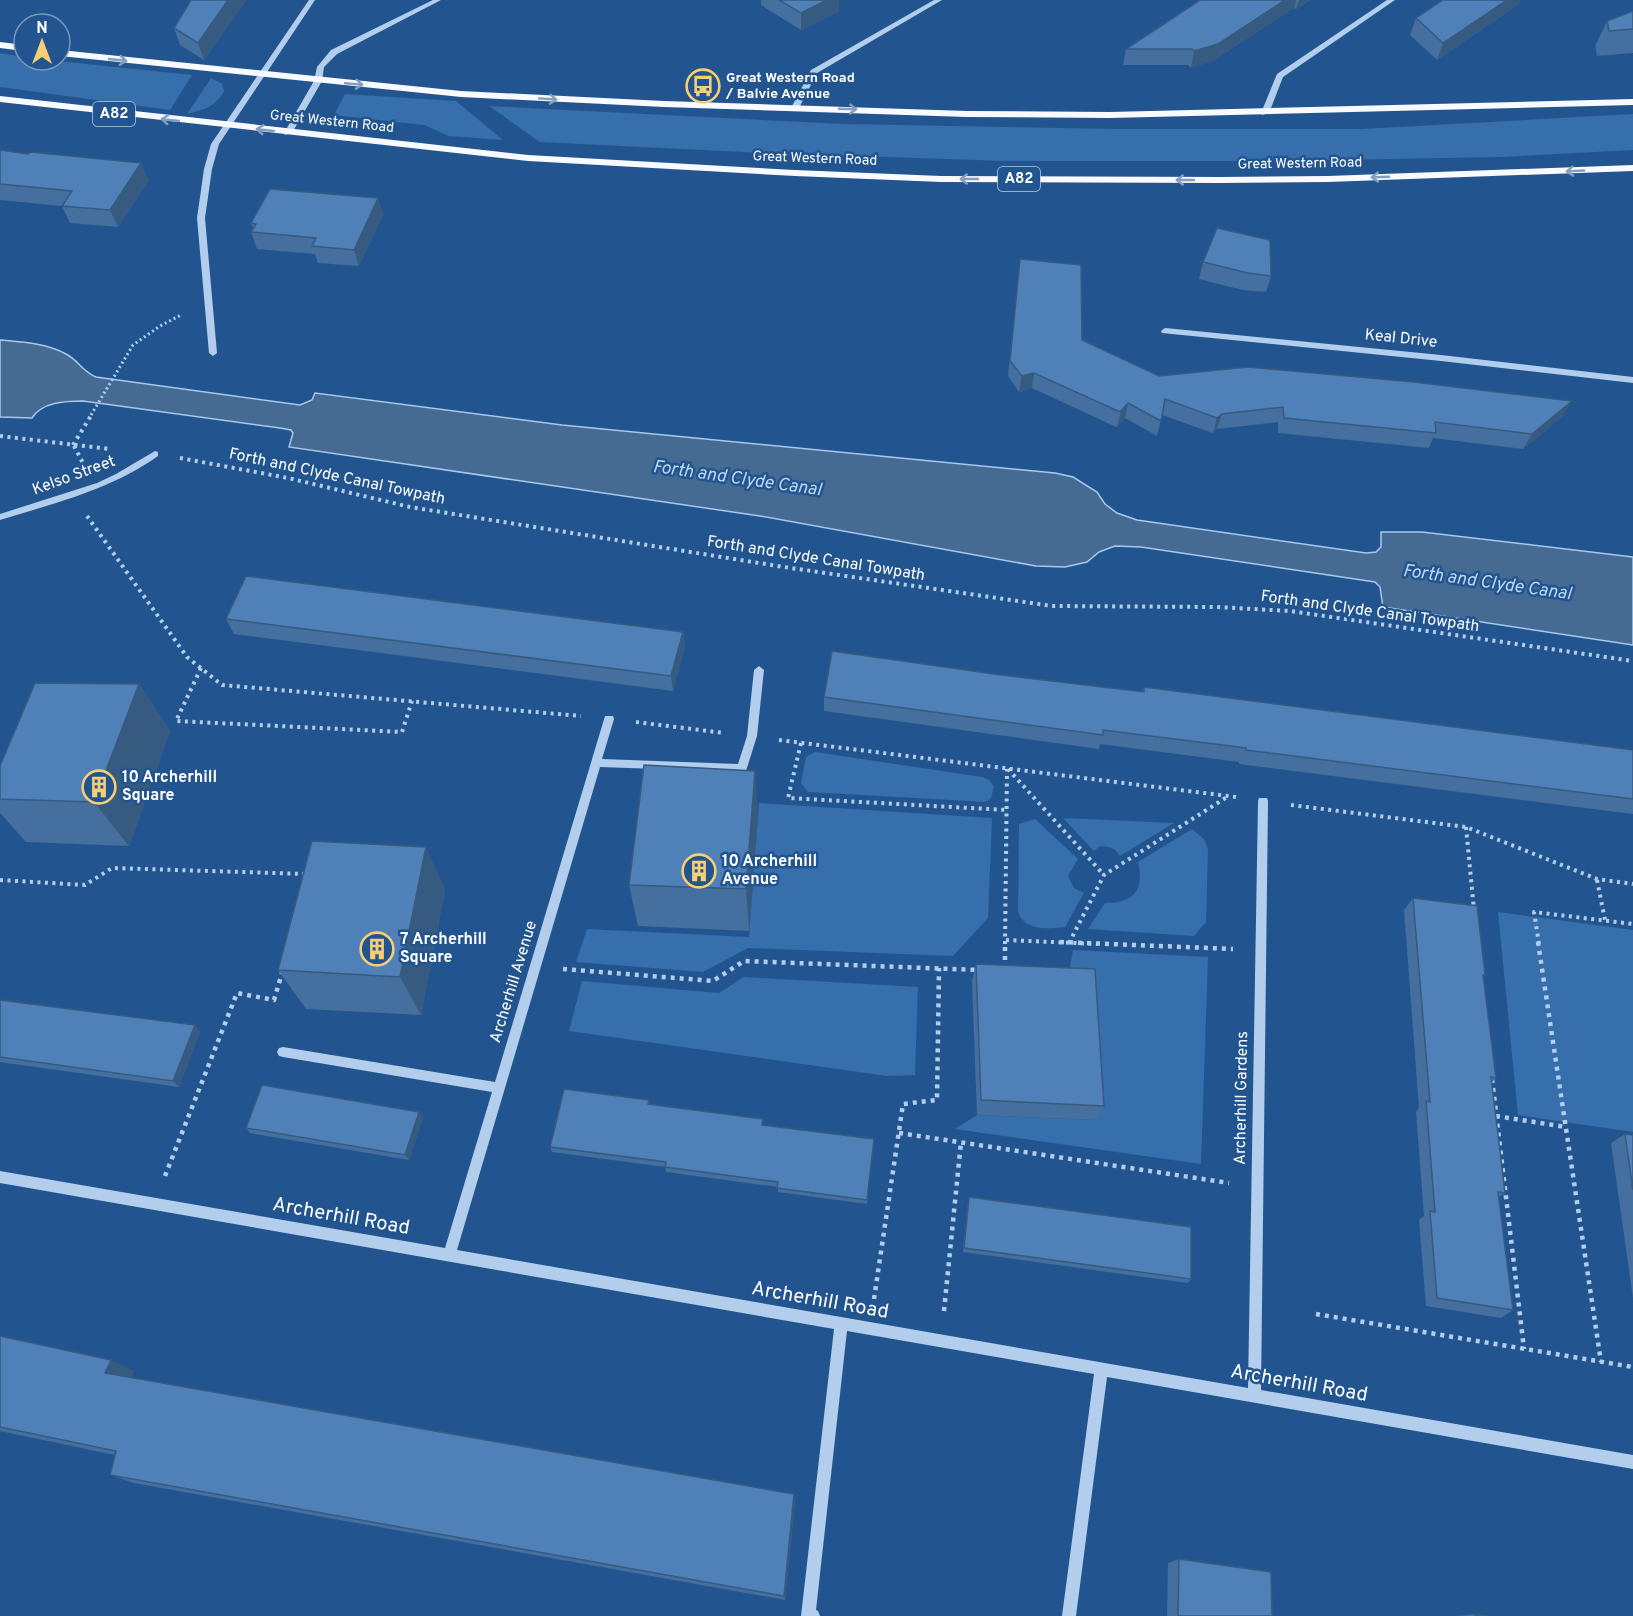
<svg xmlns="http://www.w3.org/2000/svg" width="1633" height="1616" viewBox="0 0 1633 1616" font-family="Overpass,sans-serif">
<style>
.green{fill:#366fac}
.water{fill:#466b93;stroke:#a6c9ed;stroke-width:1.5}
.lines{fill:none;stroke-linecap:round;stroke-linejoin:round}
.path-far2{stroke:#b2ceec;stroke-width:3;stroke-dasharray:2 3;stroke-linecap:butt}
.path-far1{stroke:#b2ceec;stroke-width:4;stroke-dasharray:3 4.5;stroke-linecap:butt}
.path{stroke:#b2ceec;stroke-width:4.5;stroke-dasharray:4 5;stroke-linecap:butt}
.minor{fill:#b2ceec;fill-rule:evenodd}
.major{fill:#f8faff;fill-rule:evenodd}
.wall{fill:#446f9e}
.shaded-wall{fill:#375a81}
.building{fill:#4f81b8;stroke:#375a81;stroke-width:1.5}
.oneway{stroke:#829fc1}
.labels{text-anchor:middle;dominant-baseline:central;stroke-width:5;stroke-linejoin:round;paint-order:stroke}
.far-poi-label{font-size:14px;font-weight:bold;fill:#fff;stroke:#22558f;text-anchor:start}
.far-street-label{font-size:14px;fill:#fff;stroke:#22558f}
.shield{fill:#22558f;stroke:#bdccdd;stroke-width:1.5}
.shield-label{font-size:15px;font-weight:bold;fill:#fff}
.street-label{font-size:16px;fill:#fff;stroke:#22558f}
.poi-label{font-size:16px;font-weight:bold;fill:#fff;stroke:#22558f;text-anchor:start}
.water-label{font-size:18px;font-style:italic;fill:#bed8f3;stroke:#22558f}
.near-street-label{font-size:20px;fill:#fff;stroke:#22558f}
</style>
<rect width="100%" height="100%" fill="#22558f"/>
<g class="green">
<polygon points="0,53 24,57 24,60 48,60 192,75 170,110 0,87"/>
<path d="M211 78 222 84 224 91C216 107 203 110 187 114Z"/>
<polygon points="345,94 456,101 503,140 449,136 424,125 334,115"/>
<polygon points="489,106 843,124 1119,129 1362,129 1633,114 1633,150 1500,157 1279,161 1007,161 765,153 540,142"/>
<polygon points="815,752 982,777 989,780 994,787 991,798 986,802 808,792 801,783 806,757"/>
<polygon points="759,803 992,818 988,918 953,956 748,948 703,972 576,962 587,929 749,937"/>
<path d="M1063 818 1174 823 1120 856C1115 848 1110 847 1100 846L1094 851Z"/>
<path d="M1035 819 1078 859 1068 876 1074 888 1084 893 1065 927C1047 929 1025 931 1018 912L1019 824Z"/>
<path d="M1192 829 1205 840 1208 850 1206 922 1194 936 1088 929 1105 903C1133 903 1145 891 1138 862Z"/>
<polygon points="1498,912 1633,930 1633,1132 1518,1115"/>
<polygon points="1073,950 1208,957 1201,1164 955,1129 977,1115 1097,1120 1067,985"/>
<polygon points="744,977 918,987 915,1075 887,1076 569,1031 582,981 719,993"/>
</g>
<path class="water" d="M0 340C22 342 46 343 66 354 78 360 83 372 96 377L300 405 312 400 315 393 562 425 1055 473 1073 477 1097 492 1105 504 1117 513 1137 520 1366 553 1376 552 1381 547V532H1422L1633 557V645L1383 607 1380 587 1375 582 1141 547 1115 546 1099 552 1087 562 1065 567 1036 566 760 516 289 447 293 433 291 430 280 428 83 401C65 401 42 402 32 418L0 417Z"/>
<g class="lines">
<polyline class="path-far2" points="91,415 133,345 160,326 181,315"/>
<g class="path-far1">
<polyline points="0,436 110,449"/>
<polyline points="73,445 92,414"/>
<polyline points="74,446 83,463"/>
<polyline points="180,458 288,478 410,507 784,567 1052,606 1217,607 1290,611 1633,661"/>
<polyline points="87,516 187,657 222,685 581,716"/>
<polyline points="201,668 176,721 402,732 412,701"/>
<polyline points="636,722 724,733"/>
<polyline points="779,740 1236,797"/>
<polyline points="801,743 788,798 1007,810"/>
<polyline points="1008,769 1104,875"/>
<polyline points="1291,805 1466,827 1597,879 1633,884"/>
<polyline points="1466,827 1474,910"/>
<polyline points="0,880 85,885 112,868 307,874"/>
<polyline points="1597,880 1605,920"/>
<polyline points="1006,940 1098,944"/>
<polyline points="1069,943 1104,875 1227,797"/>
<polyline points="1005,944 1007,769"/>
<polyline points="1539,944 1534,912 1633,924"/>
</g>
<g class="path">
<polyline points="1060,942 1233,949"/>
<polyline points="1538,942 1601,1362"/>
<polyline points="563,969 713,981 744,961 978,970"/>
<polyline points="1005,969 1005,942"/>
<polyline points="1492,1079 1524,1349"/>
<polyline points="1496,1116 1566,1127"/>
<polyline points="899,1133 1229,1183"/>
<polyline points="165,1176 237,993 274,1000 282,973"/>
<polyline points="874,1299 903,1104 937,1100 939,968"/>
<polyline points="944,1311 961,1142"/>
<polyline points="1316,1314 1633,1367"/>
</g>
<g class="minor">
<polygon points="309,0 315,0 219,144 212,169 205,218 217,353 213,356 209,353 197,218 204,169 211,144"/>
<polygon points="433,0 441,0 337,54 324,67 322,81 292,133 285,135 284,133 314,81 317,67 331,50"/>
<polygon points="934,0 942,0 817,73 799,108 792,110 791,108 811,70"/>
<polygon points="1387,0 1395,0 1283,77 1269,113 1262,115 1261,113 1277,74"/>
<polygon points="1165,328 1441,355 1633,377 1633,383 1441,361 1162,333 1161,331"/>
<path d="M155 451 158 452V456C110 490 55 503 0 520V514L97 483 116 474Z"/>
<polygon points="759,666 764,670 757,736 746,771 742,772 600,767 457,1250 1248,1388 1258,801 1259,798 1267,798 1268,801 1261,1390 1633,1455 1633,1469 1107,1377 1076,1616 1062,1616 1094,1374 847,1331 816,1610 818,1611 820,1616 801,1616 834,1329 0,1183 0,1171 445,1248 492,1092 283,1057 279,1056 277,1052 279,1048 283,1047 495,1082 605,716 613,716 614,719 602,759 738,764 747,736 754,670"/>
</g>
<g class="major">
<polygon points="0,42 24,45 24,51 0,48"/>
<polygon points="60,50 461,91 664,101 967,111 1110,112 1633,99 1633,105 1110,118 967,117 664,107 461,97 60,56"/>
<polygon points="0,96 528,155 795,170 941,176 1221,177 1328,176 1633,165 1633,171 1328,182 1221,183 941,182 795,176 528,161 0,102"/>
</g>
</g>
<g class="wall">
<polygon points="191,0 246,0 204,60 180,45 174,28"/>
<polygon points="761,0 839,0 839,11 801,30 761,5"/>
<polygon points="1200,0 1310,0 1296,9 1294,8 1214,60 1191,68 1188,65 1123,65 1126,49"/>
<polygon points="1443,0 1520,0 1519,4 1437,60 1410,35 1416,18"/>
<polygon points="1633,11 1633,53 1597,56 1595,46 1607,21"/>
<polygon points="0,150 149,180 118,227 70,223 62,206 0,200"/>
<polygon points="378,198 383,215 359,266 318,263 315,254 257,249 251,232 253,228 251,223"/>
<polygon points="1020,259 1082,340 1159,376 1563,416 1523,449 1433,438 1429,448 1278,433 1278,422 1217,429 1213,433 1162,415 1157,436 1125,418 1117,427 1114,426 1032,388 1019,392 1008,376"/>
<polygon points="1203,262 1271,276 1266,292 1243,290 1199,279"/>
<polygon points="226,619 683,632 685,646 673,691 234,634"/>
<polygon points="1001,675 1143,692 1144,687 1633,750 1633,814 1239,764 1239,762 1100,744 1099,749 824,711 824,697"/>
<polygon points="139,684 170,731 129,846 26,842 0,813 0,766"/>
<polygon points="758,816 749,931 638,926 629,885"/>
<polygon points="445,889 421,1015 306,1009 278,970"/>
<polygon points="1413,898 1485,975 1483,978 1496,1078 1491,1083 1505,1193 1499,1197 1513,1310 1501,1318 1426,1306 1419,1220 1424,1216 1416,1112 1419,1108 1404,910"/>
<polygon points="976,964 1104,1106 1097,1120 977,1115 972,981"/>
<polygon points="0,1000 200,1031 179,1087 0,1062"/>
<polygon points="650,1105 764,1125 874,1139 867,1204 778,1192 778,1187 666,1172 665,1167 552,1152 550,1147"/>
<polygon points="419,1112 423,1117 409,1160 250,1133 246,1128"/>
<polygon points="1625,1134 1633,1135 1633,1298 1611,1143"/>
<polygon points="969,1197 1191,1279 1188,1283 963,1252 968,1202"/>
<polygon points="0,1336 134,1371 131,1377 795,1502 785,1600 134,1483 110,1475 115,1455 0,1431"/>
<polygon points="1179,1559 1272,1616 1167,1616 1168,1563"/>
<polygon points="1475,1614 1488,1616 1459,1616"/>
</g>
<g class="shaded-wall">
<polygon points="228,0 246,0 204,60 198,43"/>
<polygon points="827,0 839,0 839,11 801,30 801,13"/>
<polygon points="1285,0 1296,0 1294,8 1214,60 1191,68 1194,51"/>
<polygon points="1299,0 1310,0 1296,9"/>
<polygon points="1507,0 1520,0 1519,4 1437,60 1443,43"/>
<polygon points="141,163 149,180 118,227 110,210"/>
<polygon points="378,198 383,215 359,266 354,250"/>
<polygon points="1034,373 1032,388 1019,392 1022,376"/>
<polygon points="1572,401 1563,416 1523,449 1532,434"/>
<polygon points="1128,403 1125,418 1117,427 1121,411"/>
<polygon points="1222,414 1217,429 1213,433 1217,418"/>
<polygon points="683,632 685,646 673,691 671,676"/>
<polygon points="139,684 170,731 129,846 94,802"/>
<polygon points="755,771 758,816 749,931 746,889"/>
<polygon points="426,847 445,889 421,1015 400,977"/>
<polygon points="195,1025 200,1031 179,1087 173,1081"/>
<polygon points="419,1112 423,1117 409,1160 405,1155"/>
<polygon points="111,1360 134,1371 128,1384 105,1373"/>
<polygon points="794,1494 795,1502 785,1600 784,1596"/>
</g>
<g class="building">
<polygon points="191,0 228,0 198,43 174,28"/>
<polygon points="779,0 827,0 801,13"/>
<polygon points="1200,0 1285,0 1218,44 1194,51 1192,49 1126,49"/>
<polygon points="1443,0 1507,0 1443,43 1416,18"/>
<polygon points="1633,11 1633,29 1609,31 1607,21"/>
<polygon points="0,150 28,154 30,152 141,163 110,210 62,206 72,191 0,184"/>
<polygon points="270,189 378,198 354,250 312,246 316,238 251,232 256,224 251,223"/>
<polygon points="1217,228 1270,240 1271,276 1248,273 1203,262"/>
<polygon points="1020,259 1081,265 1082,340 1159,376 1248,367 1414,382 1572,401 1532,434 1435,422 1436,433 1284,418 1283,407 1222,414 1217,418 1165,399 1161,421 1128,403 1121,411 1118,411 1034,373 1022,376 1010,361"/>
<polygon points="246,576 683,632 671,676 226,619"/>
<polygon points="832,651 1001,675 1144,692 1144,687 1633,750 1633,799 1246,750 1246,748 1103,730 1103,735 824,697"/>
<polygon points="35,683 139,684 94,802 0,799 0,766"/>
<polygon points="644,765 755,771 746,889 629,885"/>
<polygon points="312,841 426,847 400,977 278,970"/>
<polygon points="1413,898 1477,906 1485,975 1483,975 1496,1078 1491,1077 1505,1193 1498,1192 1513,1310 1437,1298 1430,1211 1435,1212 1426,1101 1430,1102"/>
<polygon points="976,964 1095,969 1104,1106 981,1100"/>
<polygon points="0,1000 195,1025 173,1081 0,1057"/>
<polygon points="262,1085 419,1112 405,1155 246,1128"/>
<polygon points="564,1089 649,1100 648,1104 763,1119 762,1125 874,1139 867,1200 777,1188 778,1182 665,1167 666,1162 550,1147"/>
<polygon points="1625,1134 1633,1135 1633,1190"/>
<polygon points="969,1197 1191,1227 1191,1279 964,1248"/>
<polygon points="0,1336 111,1360 105,1373 794,1494 784,1596 110,1475 116,1451 0,1427"/>
<polygon points="1179,1559 1271,1572 1272,1616 1178,1616"/>
<polygon points="1475,1614 1488,1616 1475,1616"/>
</g>
<defs><path id="oneway-shaft" d="M-6 0H5M1.5-3L5.5 0L1.5 3" fill="none" stroke-width="1.6" stroke-linecap="round" stroke-linejoin="round" transform="scale(1.5)"/></defs>
<g class="oneway">
<use href="#oneway-shaft" transform="translate(118 60) rotate(6)"/>
<use href="#oneway-shaft" transform="translate(354 84) rotate(5)"/>
<use href="#oneway-shaft" transform="translate(548 99) rotate(4)"/>
<use href="#oneway-shaft" transform="translate(848 109) rotate(2)"/>
<use href="#oneway-shaft" transform="translate(170 120) rotate(-174)"/>
<use href="#oneway-shaft" transform="translate(265 130) rotate(-174)"/>
<use href="#oneway-shaft" transform="translate(1575 171) rotate(177)"/>
<use href="#oneway-shaft" transform="translate(1380 177) rotate(178)"/>
<use href="#oneway-shaft" transform="translate(969 179) rotate(-180)"/>
<use href="#oneway-shaft" transform="translate(1185 180) rotate(-180)"/>
</g>
<defs>
<g id="bus-ring" transform="scale(1.725)"><circle r="9.5" fill="#22558f" stroke="#f7cd75" stroke-width="1.5"/><path d="M-5-6H5V4H4V6H2V4H-2V6H-4V4H-5ZM-3.5-4V0h7V-4ZM-3.5 1.2v1.5H-2V1.2ZM2 1.2v1.5H3.5V1.2Z" fill="#f7cd75"/></g>
<g id="building-ring" transform="scale(1.725)"><circle r="9.5" fill="#22558f" stroke="#f7cd75" stroke-width="1.5"/><path d="M-4-6H4V6H1V3H-1V6H-4ZM-2.5-4.3h1.7v1.8h-1.7ZM.8-4.3h1.7v1.8H.8ZM-2.5-1h1.7V.8h-1.7ZM.8-1h1.7V.8H.8Z" fill="#f7cd75"/></g>
</defs>
<g fill-rule="evenodd">
<use href="#bus-ring" x="703" y="86"/>
<use href="#building-ring" x="99" y="787"/>
<use href="#building-ring" x="699" y="871"/>
<use href="#building-ring" x="377" y="949"/>
</g>
<g class="labels">
<g class="far-poi-label">
<text x="726" y="78">Great Western Road<tspan x="726" dy="16">/ Balvie Avenue</tspan></text>
</g>
<g class="far-street-label">
<text transform="translate(332 122) rotate(6)">Great Western Road</text>
<text transform="translate(815 159) rotate(2)">Great Western Road</text>
<text transform="translate(1300 164) rotate(-1)">Great Western Road</text>
</g>
<g class="shield">
<rect x="93" y="102" width="42" height="24" rx="4.5"/>
<rect x="998" y="167" width="42" height="24" rx="4.5"/>
</g>
<g class="shield-label">
<text x="114" y="114">A82</text>
<text x="1019" y="179">A82</text>
</g>
<g class="street-label">
<text transform="translate(1401 339) rotate(6)">Keal Drive</text>
<text transform="translate(74 476) rotate(-20)">Kelso Street</text>
<text transform="translate(337 477) rotate(12)">Forth and Clyde Canal Towpath</text>
<text transform="translate(816 559) rotate(9)">Forth and Clyde Canal Towpath</text>
<text transform="translate(1370 612) rotate(8)">Forth and Clyde Canal Towpath</text>
<text transform="translate(514 982) rotate(-73)">Archerhill Avenue</text>
<text transform="translate(1242 1098) rotate(-89)">Archerhill Gardens</text>
</g>
<g class="poi-label">
<text x="122" y="778">10 Archerhill<tspan x="122" dy="18">Square</tspan></text>
<text x="722" y="862">10 Archerhill<tspan x="722" dy="18">Avenue</tspan></text>
<text x="400" y="940">7 Archerhill<tspan x="400" dy="18">Square</tspan></text>
</g>
<g class="water-label">
<text transform="translate(737 479) rotate(8)">Forth and Clyde Canal</text>
<text transform="translate(1487 583) rotate(8)">Forth and Clyde Canal</text>
</g>
<g class="near-street-label">
<text transform="translate(341 1217) rotate(10)">Archerhill Road</text>
<text transform="translate(820 1301) rotate(10)">Archerhill Road</text>
<text transform="translate(1299 1384) rotate(10)">Archerhill Road</text>
</g>
</g>
<g transform="translate(42 42)"><circle r="28" fill="#22558f" stroke="#7a99bc" stroke-width="1.5"/>
<path d="M0-4.5L10 22L0 15L-10 22Z" fill="#f7cd75"/>
<text y="-9" font-size="16" font-weight="bold" text-anchor="middle" fill="#ffffff">N</text>
</g>
</svg>
